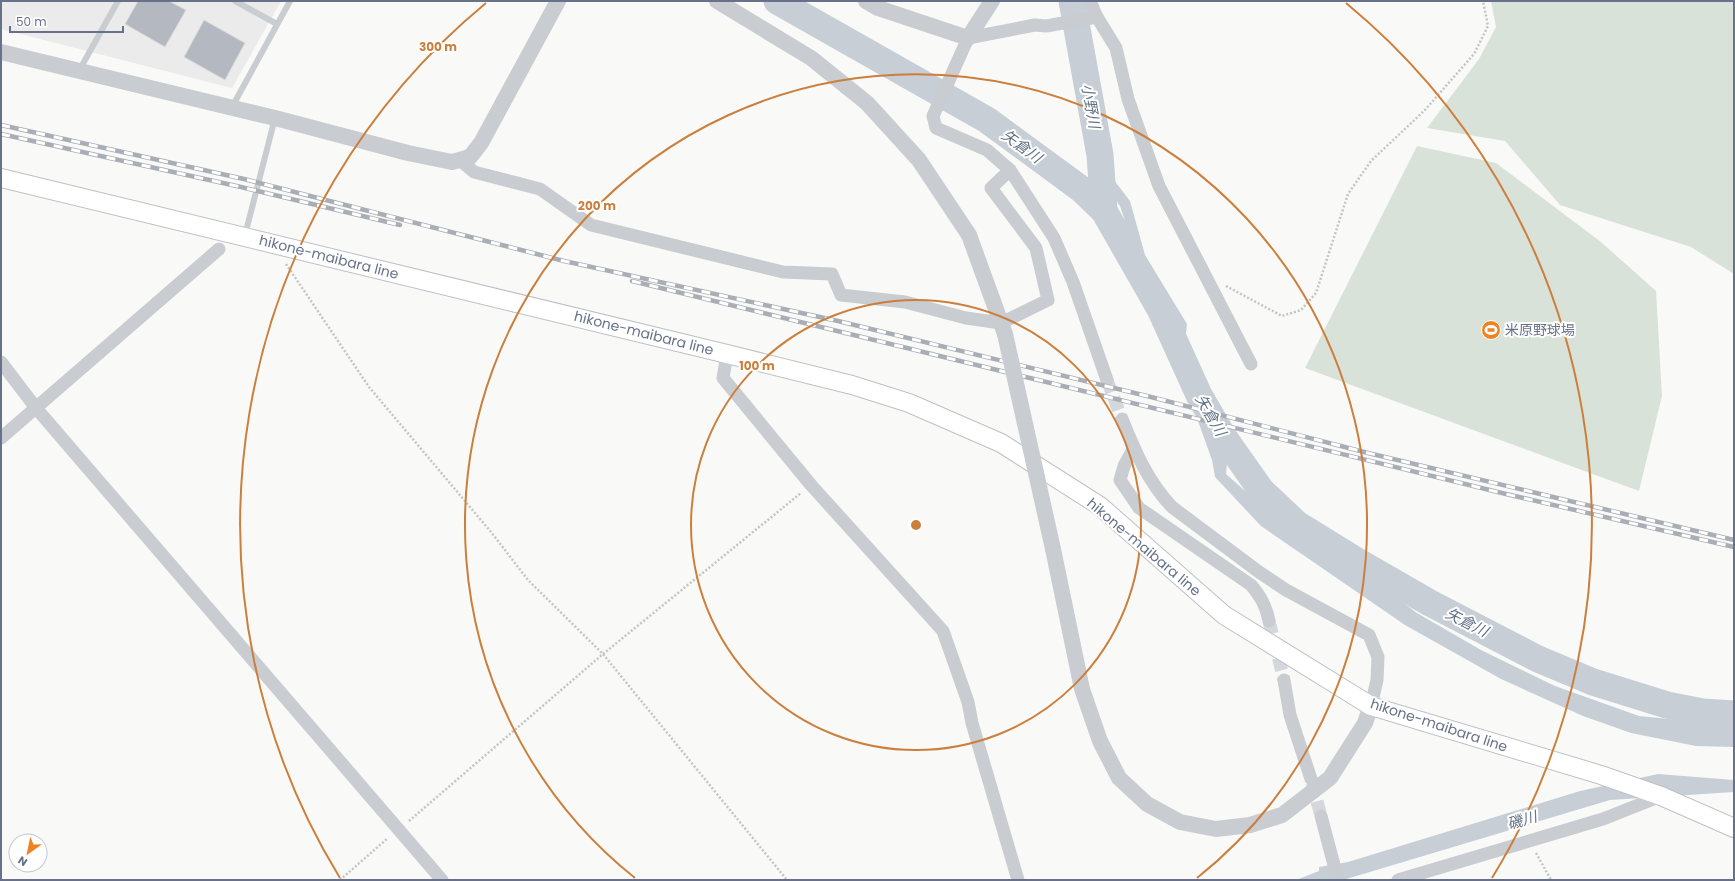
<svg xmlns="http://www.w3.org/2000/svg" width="1735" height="881" viewBox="0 0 1735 881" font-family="Poppins,'Noto Sans JP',sans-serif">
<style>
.built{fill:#eaebea}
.green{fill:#d9e2d8}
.water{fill:#c8ced6}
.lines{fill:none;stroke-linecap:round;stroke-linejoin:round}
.river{stroke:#c8ced6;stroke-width:27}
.building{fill:#b4b9c1;stroke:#dbdbd9}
.minor-tunnel{stroke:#d4d8dc;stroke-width:13;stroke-dasharray:13 6;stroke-linecap:butt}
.secondary-casing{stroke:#bec0c7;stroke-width:20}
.path{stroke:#c3c4c7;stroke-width:2.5;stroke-dasharray:2 2;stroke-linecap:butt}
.service{stroke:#c9ccd0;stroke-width:6}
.minor{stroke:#c9ccd0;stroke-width:13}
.tertiary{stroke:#c9ccd0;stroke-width:16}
.secondary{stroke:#fff;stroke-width:18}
.rail-casing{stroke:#a9adb5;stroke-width:4.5}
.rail{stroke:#fff;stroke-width:3;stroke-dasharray:9;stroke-linecap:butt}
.tertiary-bridge{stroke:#c9ccd0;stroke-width:16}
.ring{fill:none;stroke:#cc7f3d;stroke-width:2}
.labels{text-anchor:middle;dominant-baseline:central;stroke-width:4;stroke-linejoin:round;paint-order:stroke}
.street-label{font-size:14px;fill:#67728a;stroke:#fff}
.poi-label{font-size:14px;fill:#67728a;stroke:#fff;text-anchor:start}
.water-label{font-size:15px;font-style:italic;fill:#637385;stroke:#fff}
.centre{fill:#cc7f3d;stroke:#fff;stroke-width:2}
.ring-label{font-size:12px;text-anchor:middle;font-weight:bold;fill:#cc7f3d;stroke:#fff;stroke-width:4;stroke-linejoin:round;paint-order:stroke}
</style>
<rect width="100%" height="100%" fill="#f9faf7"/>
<polygon class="built" points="1,1 281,1 232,88 1,29"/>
<g class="green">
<polygon points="1491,1 1734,1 1734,274 1691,247 1560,205 1505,141 1427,128 1479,59 1496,27"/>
<polygon points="1417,146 1496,163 1601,242 1656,291 1662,396 1639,491 1305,368"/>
</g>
<g class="water">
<polygon points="1097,158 1130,201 1145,255 1187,324 1185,341 1195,361 1195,380 1228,454 1226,474 1270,513 1343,567 1373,580 1417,613 1481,650 1555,686 1639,716 1719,724 1734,724 1734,747 1696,746 1631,733 1583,716 1501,679 1405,625 1261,526 1215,477 1212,460 1170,343 1169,320 1134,259 1128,230 1120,206 1093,169"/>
<polygon points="1658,774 1734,780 1734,792 1610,800 1343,880 1296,880 1319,871 1319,867 1348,862 1580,791"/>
</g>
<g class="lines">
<g class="river">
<polyline points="777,1 987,120 1081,189 1104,211 1160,309 1199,395 1223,436 1261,490 1297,524 1357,561 1430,603 1538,659 1593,682 1667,705 1703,712 1734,714"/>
<polyline points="1072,1 1100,155 1104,211"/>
</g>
</g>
<g class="building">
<polygon points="138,1 169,1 186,10 165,47 125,24"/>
<polygon points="204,20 245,43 225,80 184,57"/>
</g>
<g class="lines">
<g class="minor-tunnel">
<polyline points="1107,380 1122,419"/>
<polyline points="1269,621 1284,680"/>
<polyline points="1312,783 1321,816"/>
</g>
<g class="secondary-casing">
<polyline id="secondary" points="1,178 727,354 852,385 909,403 1001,443 1100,506 1224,615 1371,706 1601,775 1661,796 1734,828"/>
</g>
<g class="path">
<polyline points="286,264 369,387 491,532 528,580 603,654 787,880"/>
<polyline points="1226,286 1282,316 1301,310 1316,293 1348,194 1371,161 1425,110 1474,54 1488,26 1483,1"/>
<polyline points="409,821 603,654 801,493"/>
<polyline points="1536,853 1551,880"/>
<polyline points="340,880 388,838"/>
</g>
<g class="service">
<polyline points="235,1 277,24"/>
<polyline points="80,69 118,1"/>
<polyline points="232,107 290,1"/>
<polyline points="245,235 275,118"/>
</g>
<g class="minor">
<polyline points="1090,1 1097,17 1116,48 1128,99 1159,186 1251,364"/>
<polyline points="1097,17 1046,26 1035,25 968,38 933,116 936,128 987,150 1010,170 1054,238 1073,282 1107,380"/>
<polyline points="460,160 474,172 540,189 591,225 783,272 832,274 841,295 905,302 966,318 1001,323 1048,300 1036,248 991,188 1010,170"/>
<polyline points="727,354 723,378 811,485 943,631 968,702 972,723 1018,880"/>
<polyline points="1,362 36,408 442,880"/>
<path d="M1122 419C1135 451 1148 482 1172 507L1259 572 1286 590 1369 635 1378 657 1377 680 1371 706"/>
<polyline points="1,438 219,249"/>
<path d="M1134 448 1124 466 1120 480 1139 508 1251 585C1261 597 1266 606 1269 621"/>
<polyline points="1284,680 1290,715 1311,779"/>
<polyline points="1321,816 1338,880"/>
<polyline points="1398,880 1603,819 1661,796"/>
</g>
<g class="tertiary">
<polyline points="717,1 811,58 867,103 919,160 969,235 1005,334"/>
<polyline points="866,1 878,8 968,38 992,1"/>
<polyline points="1,52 275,118 408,153 452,162 470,157 481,143 558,1"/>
<polyline points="1053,549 1082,689 1100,741 1119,778 1147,804 1180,822 1216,829 1250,825 1282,815 1330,778 1365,723 1371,706"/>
</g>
<use href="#secondary" class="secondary"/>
<g class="rail-casing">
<g id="rail">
<polyline points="1,125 244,179 564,261 838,321 1151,397 1368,453 1734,540"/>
<polyline points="1,134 241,187 400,225"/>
<polyline points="632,281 1506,494 1734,547"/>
</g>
</g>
<use href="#rail" class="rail"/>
<polyline class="tertiary-bridge" points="1005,334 1053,549"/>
</g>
<g class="ring">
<circle cx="916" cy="525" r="225"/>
<path d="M635 878A451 451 0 1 1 1197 878"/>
<path d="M340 878A676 676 0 0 1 486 3M1346 3A676 676 0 0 1 1492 878"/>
</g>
<defs>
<g id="stadium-disc" transform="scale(1)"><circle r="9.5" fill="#ee8323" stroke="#fff"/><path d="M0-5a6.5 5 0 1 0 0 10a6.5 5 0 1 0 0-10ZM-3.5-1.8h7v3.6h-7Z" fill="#fff"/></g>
</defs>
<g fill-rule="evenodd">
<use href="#stadium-disc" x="1491" y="330"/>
</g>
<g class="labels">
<g class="street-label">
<text transform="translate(329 257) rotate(14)">hikone-maibara line</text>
<text transform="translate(644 333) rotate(14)">hikone-maibara line</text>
<text transform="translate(1144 547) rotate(40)">hikone-maibara line</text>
<text transform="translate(1439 725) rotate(18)">hikone-maibara line</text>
</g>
<g class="poi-label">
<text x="1505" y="330">米原野球場</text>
</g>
<g class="water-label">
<text transform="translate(1091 106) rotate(80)">小野川</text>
<text transform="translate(1022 146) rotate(36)">矢倉川</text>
<text transform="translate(1211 415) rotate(60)">矢倉川</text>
<text transform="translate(1467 622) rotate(27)">矢倉川</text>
<text transform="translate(1522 820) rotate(-16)">磯川</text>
</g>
</g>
<circle cx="916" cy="525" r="6" class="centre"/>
<g class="ring-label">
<text x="438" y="51">300 m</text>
<text x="597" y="210">200 m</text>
<text x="757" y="370">100 m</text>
</g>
<rect width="1735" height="881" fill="none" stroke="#67728a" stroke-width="4"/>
<g transform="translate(28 853) rotate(213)"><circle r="19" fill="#ffffff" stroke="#c2c7d0"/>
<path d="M0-3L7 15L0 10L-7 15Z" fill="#ee8323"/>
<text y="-6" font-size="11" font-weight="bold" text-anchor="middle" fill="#67728a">N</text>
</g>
<path d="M10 26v6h113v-6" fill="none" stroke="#67728a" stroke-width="2"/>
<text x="16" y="26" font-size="12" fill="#67728a" stroke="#ffffff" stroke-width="3" paint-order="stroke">50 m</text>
</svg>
